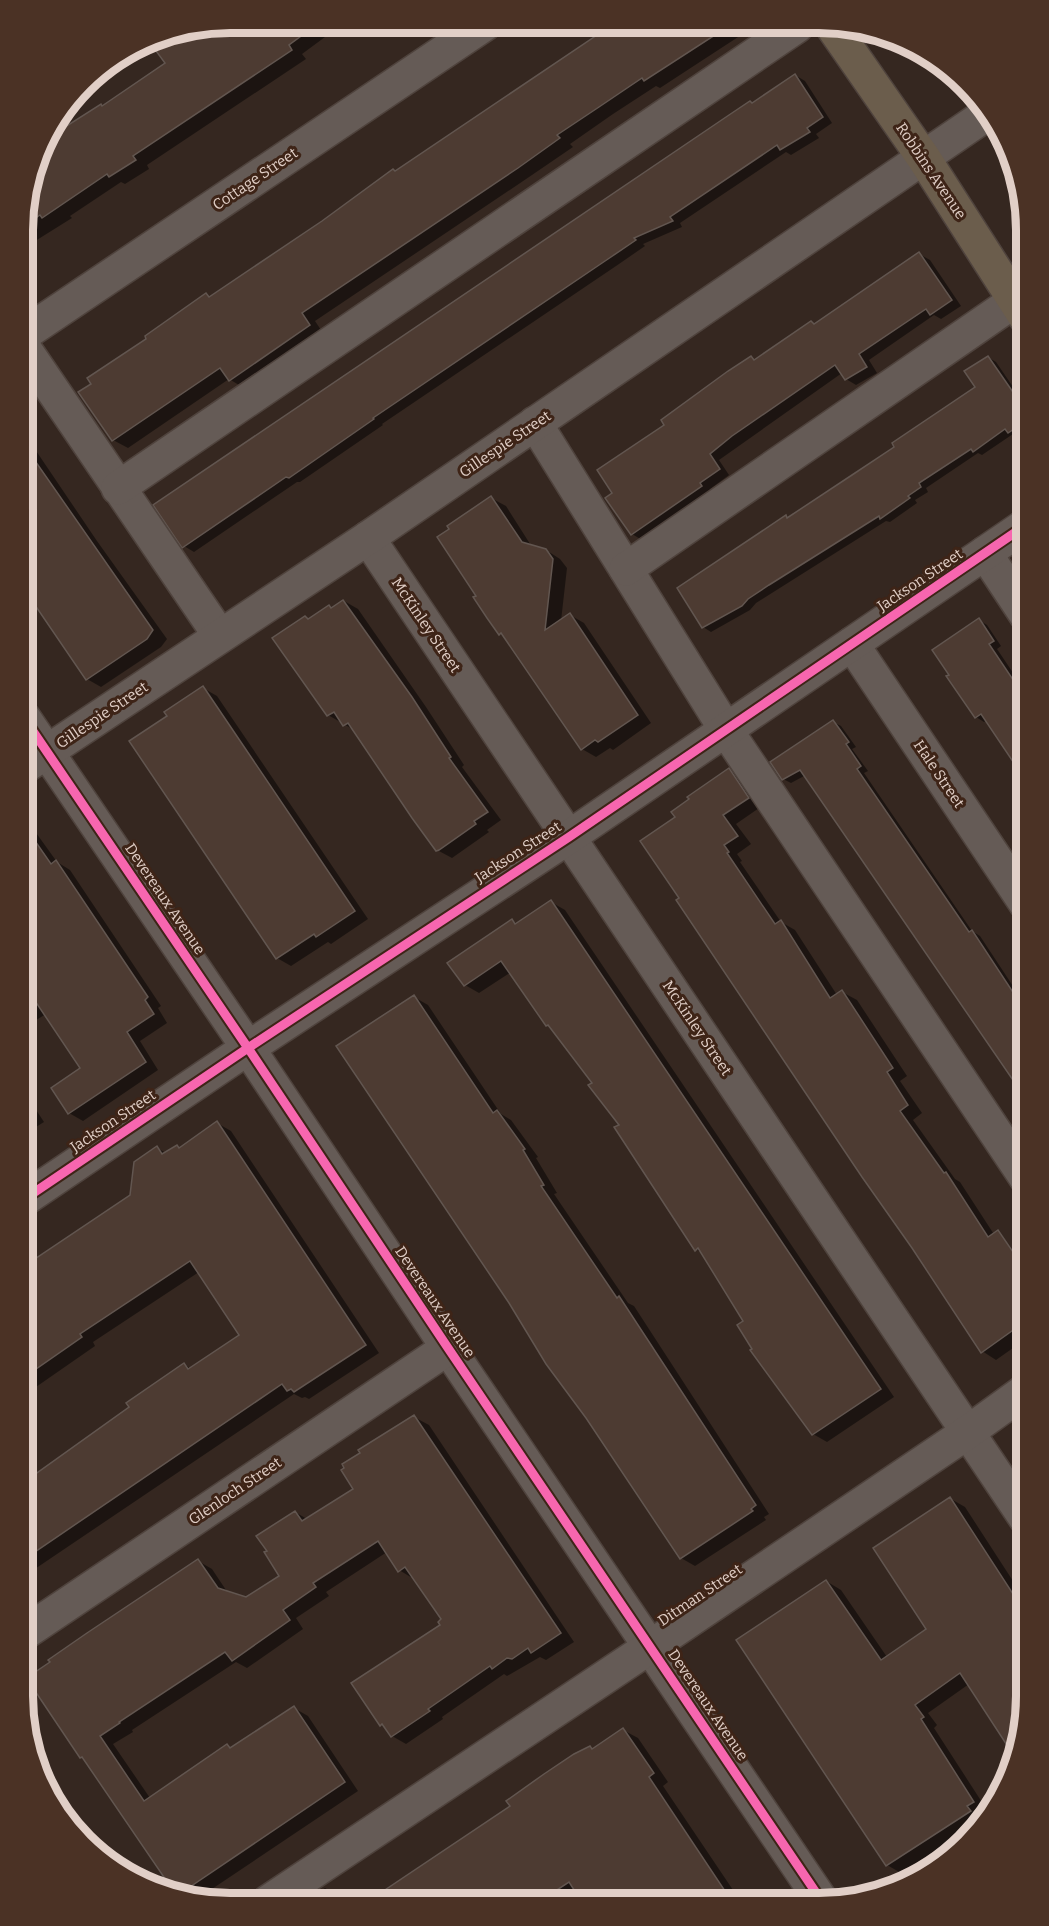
<svg xmlns="http://www.w3.org/2000/svg" width="1049" height="1926" viewBox="0 0 1049 1926" font-family="Bitter,serif">
<style>
.shadow{fill:#0007}
.building{fill:#4d3b32;stroke:#625650;stroke-width:1.5}
.lines{fill:none;stroke-linecap:round;stroke-linejoin:round}
.minor-casing{stroke:#4f433d;stroke-width:36}
.highway-casing{stroke:#4f433d;stroke-width:36}
.minor{stroke:#655b56;stroke-width:33}
.highway{stroke:#6b5d4c;stroke-width:33}
.cycleway-casing{stroke:#3e2417;stroke-width:13}
.cycleway{stroke:#f766af;stroke-width:9}
.labels{text-anchor:middle;dominant-baseline:central;stroke-width:6;stroke-linejoin:round;paint-order:stroke}
.street-label{font-size:15px;fill:#e1cfc7;stroke:#3e2417}
.rim{fill:none;stroke:#e1cfc7;stroke-width:8}
</style>
<rect width="100%" height="100%" fill="#352720"/>
<g class="shadow">
<polygon points="230,22 344,23 302,54 306,59 147,165 149,169 125,184 121,182 70,216 72,218 24,248 24,203 44,138 57,121 63,130 103,107 167,64 151,41 157,37"/>
<polygon points="614,25 755,26 660,88 656,86 613,114 570,144 573,147 532,175 315,321 323,333 244,388 229,379 128,448 113,440 80,393 206,295 210,298"/>
<polygon points="795,75 805,81 832,123 816,134 819,138 791,155 786,152 680,223 682,227 643,244 645,246 619,264 382,424 383,425 300,482 297,482 194,552 184,546 753,104"/>
<polygon points="1018,177 1021,199 1010,182"/>
<polygon points="919,254 930,260 961,306 941,319 934,315 869,360 877,373 856,385 846,379 842,373 719,460 729,475 710,489 711,492 642,540 632,534 614,494 666,425 751,358 756,361 815,325"/>
<polygon points="988,357 996,362 1026,406 1026,431 1017,437 1013,434 982,455 978,453 926,488 928,492 915,500 917,503 890,522 886,521 756,603 750,610 711,632 703,627 786,517 788,519 896,447 978,387"/>
<polygon points="24,433 97,541 167,639 161,647 101,687 87,679 24,586"/>
<polygon points="491,498 506,506 532,547 546,550 560,559 567,568 561,621 570,615 584,623 651,723 613,750 610,748 596,757 582,749 506,637 500,634 478,596"/>
<polygon points="344,601 358,609 426,707 464,765 462,767 501,820 487,830 489,832 452,858 437,850 356,731 328,715 309,620 329,607 333,609"/>
<polygon points="979,620 987,625 1001,646 997,649 1026,692 1026,779 987,720 984,722 976,717"/>
<polygon points="203,688 217,696 368,919 331,944 328,942 291,966 277,958 169,716"/>
<polygon points="833,722 841,726 856,747 852,749 868,771 864,773 972,931 980,936 1026,1006 1026,1096 806,775 791,783 783,779"/>
<polygon points="729,770 743,778 762,806 736,824 751,844 737,854 742,861 740,862 781,922 795,930 837,995 842,992 857,1000 907,1076 900,1081 922,1113 913,1120 955,1179 960,1182 999,1242 1004,1245 1026,1277 1026,1339 996,1360 982,1351 681,898 677,817"/>
<polygon points="24,819 29,823 57,862 70,870 161,1006 158,1008 167,1023 140,1041 158,1070 83,1121 69,1113 53,1089 82,1069 46,1014 23,1028"/>
<polygon points="551,902 565,910 894,1397 827,1442 813,1434 754,1349 745,1321 703,1254 696,1249 594,1083 551,1027 548,1025 511,972 479,993 465,985 450,963 512,921 518,924"/>
<polygon points="414,997 428,1005 501,1114 511,1120 538,1157 536,1158 557,1193 554,1194 628,1303 634,1306 769,1514 764,1517 766,1520 695,1566 681,1558 587,1417"/>
<polygon points="23,1090 44,1122 23,1135"/>
<polygon points="217,1123 231,1131 379,1353 309,1399 305,1397 302,1398 294,1394 23,1577 23,1482 36,1473 37,1474 131,1407 184,1364 191,1369 241,1335 199,1272 93,1342 95,1346 23,1396 23,1269 131,1196 157,1148 166,1153 177,1146 181,1149"/>
<polygon points="414,1417 429,1425 574,1642 546,1660 540,1657 507,1676 504,1674 442,1717 443,1719 406,1744 392,1736 386,1727 381,1724 442,1625 443,1620 414,1579 399,1570 387,1552 326,1592 329,1596 296,1618 303,1629 247,1668 236,1662 132,1730 133,1732 113,1744 150,1798 228,1746 233,1749 294,1708 308,1716 358,1791 197,1899 174,1890 86,1760 81,1757 198,1561 212,1569 228,1593 246,1599 281,1576 295,1512 307,1519 355,1490"/>
<polygon points="951,1499 965,1507 1026,1601 1026,1710 1017,1757 969,1684 928,1713 937,1725 934,1728 987,1810 981,1814 984,1819 901,1873 887,1865 826,1581 841,1590 887,1657 928,1629"/>
<polygon points="623,1730 638,1738 668,1782 663,1786 733,1890 746,1898 750,1903 594,1903 579,1894 565,1903 370,1902"/>
<polygon points="325,1888 340,1897 343,1902 306,1902"/>
</g>
<g class="building">
<polygon points="230,23 319,23 289,45 292,50 133,156 136,160 109,177 107,174 42,218 40,215 24,226 24,203 43,141 101,104 102,106 165,63 148,40"/>
<polygon points="612,25 729,26 644,81 642,78 599,107 557,135 560,138 518,168 302,313 310,325 229,381 220,368 112,441 78,392 91,384 87,378 146,339 145,336 206,293 209,297 322,221 393,169 395,171"/>
<polygon points="795,74 823,117 807,128 810,132 780,150 777,145 670,217 673,221 634,238 636,240 608,259 373,418 374,419 289,478 286,477 182,548 153,505 729,115 750,101 752,103"/>
<polygon points="919,252 952,300 930,315 926,309 859,354 867,367 845,380 835,365 732,436 710,454 720,469 700,483 702,486 631,535 605,498 612,493 597,470 664,425 661,420 728,371 751,356 754,360 811,321 814,324"/>
<polygon points="988,356 1026,411 1026,421 1008,433 1005,429 973,452 971,449 919,483 921,487 908,496 910,498 880,519 879,516 769,585 748,599 742,606 702,628 677,588 786,515 787,518 852,475 894,447 892,443 975,387 964,371"/>
<polygon points="24,445 153,630 147,639 86,680 24,589"/>
<polygon points="491,496 522,542 546,549 553,559 545,630 570,613 638,715 598,742 595,740 581,750 501,633 499,635 487,618 473,597 476,596 437,537 449,529 447,526"/>
<polygon points="343,600 412,697 451,757 449,758 488,812 474,821 476,824 439,850 436,851 412,818 348,723 343,726 334,712 327,716 272,638 305,616 308,619 329,605 331,608"/>
<polygon points="979,618 994,641 989,644 1026,699 1026,781 981,714 975,718 946,676 949,675 932,650"/>
<polygon points="203,686 355,911 316,937 314,934 276,959 129,741 167,716 164,712"/>
<polygon points="833,720 849,742 846,744 861,766 857,769 969,932 972,930 1026,1012 1026,1099 800,770 782,780 770,762"/>
<polygon points="729,768 749,798 723,815 738,836 724,845 729,852 727,853 775,924 781,920 830,998 842,990 893,1068 887,1072 908,1105 900,1111 944,1173 946,1172 988,1237 998,1230 1026,1271 1026,1286 1022,1289 1026,1295 1026,1321 981,1353 912,1248 862,1177 676,900 679,898 640,841 675,817 671,812 689,799 687,797"/>
<polygon points="24,825 51,864 56,860 148,997 145,1000 154,1014 127,1032 146,1062 68,1114 51,1088 80,1068 23,983"/>
<polygon points="551,900 881,1389 812,1435 750,1350 752,1349 737,1325 743,1321 698,1248 695,1251 614,1127 619,1125 588,1085 592,1083 548,1025 546,1026 501,961 464,986 447,963 512,919 515,924"/>
<polygon points="414,995 493,1113 497,1110 525,1149 523,1150 544,1185 541,1186 617,1298 619,1296 756,1505 751,1509 753,1511 680,1559 586,1418 546,1364 509,1303 336,1046"/>
<polygon points="217,1121 366,1345 294,1392 291,1389 287,1391 282,1384 23,1560 23,1483 129,1407 126,1403 184,1363 188,1369 239,1335 190,1261 80,1334 82,1337 23,1378 23,1267 130,1195 134,1162 157,1146 162,1154 177,1145 179,1148"/>
<polygon points="414,1415 561,1633 531,1653 528,1648 512,1659 507,1658 492,1669 490,1666 428,1709 430,1711 391,1737 382,1724 380,1726 351,1683 440,1625 438,1622 441,1619 405,1567 398,1572 378,1541 313,1583 316,1587 283,1610 290,1620 232,1661 225,1652 119,1722 120,1723 100,1736 144,1801 227,1744 230,1748 294,1706 345,1782 181,1893 172,1889 82,1757 80,1758 33,1688 35,1687 28,1677 50,1662 48,1660 87,1633 198,1559 218,1588 246,1597 279,1576 264,1552 267,1551 256,1536 295,1511 302,1521 353,1489 341,1470 344,1468 342,1464 360,1453 358,1450"/>
<polygon points="950,1497 1026,1614 1026,1710 1016,1759 960,1673 915,1705 924,1717 921,1719 974,1802 967,1806 971,1811 886,1866 736,1640 826,1580 881,1660 926,1629 873,1548"/>
<polygon points="623,1728 654,1773 649,1777 733,1903 594,1903 586,1891 578,1896 569,1882 537,1903 367,1902 510,1806 506,1801 544,1774 574,1754 590,1746 592,1749"/>
</g>
<g class="lines">
<g class="minor-casing">
<g id="minor">
<polyline points="24,334 485,24"/>
<polyline points="24,348 220,636"/>
<polyline points="535,423 726,730 1026,1178"/>
<polyline points="118,488 797,26"/>
<polyline points="368,538 1026,1519"/>
<polyline points="985,553 1026,615"/>
<polyline points="626,569 1026,293"/>
<polyline points="852,644 1026,904"/>
<polyline points="24,718 248,1048 448,1348 823,1903"/>
<polyline points="24,767 368,538 984,116"/>
<polyline points="23,1200 248,1048 569,837 1026,525"/>
<polyline points="23,1634 448,1348"/>
<polyline points="268,1902 650,1647 968,1432 1026,1390"/>
</g>
</g>
<g class="highway-casing">
<polyline id="highway" points="832,26 923,157 1026,318"/>
</g>
<use href="#minor" class="minor"/>
<use href="#highway" class="highway"/>
<g class="cycleway-casing">
<g id="cycleway">
<polyline points="24,718 248,1048 448,1348 823,1903"/>
<polyline points="23,1200 248,1048 569,837 1026,525"/>
</g>
</g>
<use href="#cycleway" class="cycleway"/>
</g>
<g class="labels">
<g class="street-label">
<text transform="translate(931 171) rotate(56)">Robbins Avenue</text>
<text transform="translate(255 179) rotate(-34)">Cottage Street</text>
<text transform="translate(505 444) rotate(-34)">Gillespie Street</text>
<text transform="translate(920 580) rotate(-34)">Jackson Street</text>
<text transform="translate(426 625) rotate(56)">McKinley Street</text>
<text transform="translate(102 715) rotate(-34)">Gillespie Street</text>
<text transform="translate(939 774) rotate(56)">Hale Street</text>
<text transform="translate(518 852) rotate(-33)">Jackson Street</text>
<text transform="translate(165 899) rotate(56)">Devereaux Avenue</text>
<text transform="translate(697 1028) rotate(56)">McKinley Street</text>
<text transform="translate(113 1121) rotate(-34)">Jackson Street</text>
<text transform="translate(435 1302) rotate(56)">Devereaux Avenue</text>
<text transform="translate(235 1491) rotate(-34)">Glenloch Street</text>
<text transform="translate(700 1595) rotate(-34)">Ditman Street</text>
<text transform="translate(708 1705) rotate(56)">Devereaux Avenue</text>
</g>
</g>
<path d="M0 0H1049V1926H0ZM230 33H819A197 197 0 0 1 1016 230V1696A197 197 0 0 1 819 1893H230A197 197 0 0 1 33 1696V230A197 197 0 0 1 230 33Z" fill="#4b3225" fill-rule="evenodd"/>
<path class="rim" d="M230 33H819A197 197 0 0 1 1016 230V1696A197 197 0 0 1 819 1893H230A197 197 0 0 1 33 1696V230A197 197 0 0 1 230 33Z"/>
</svg>
